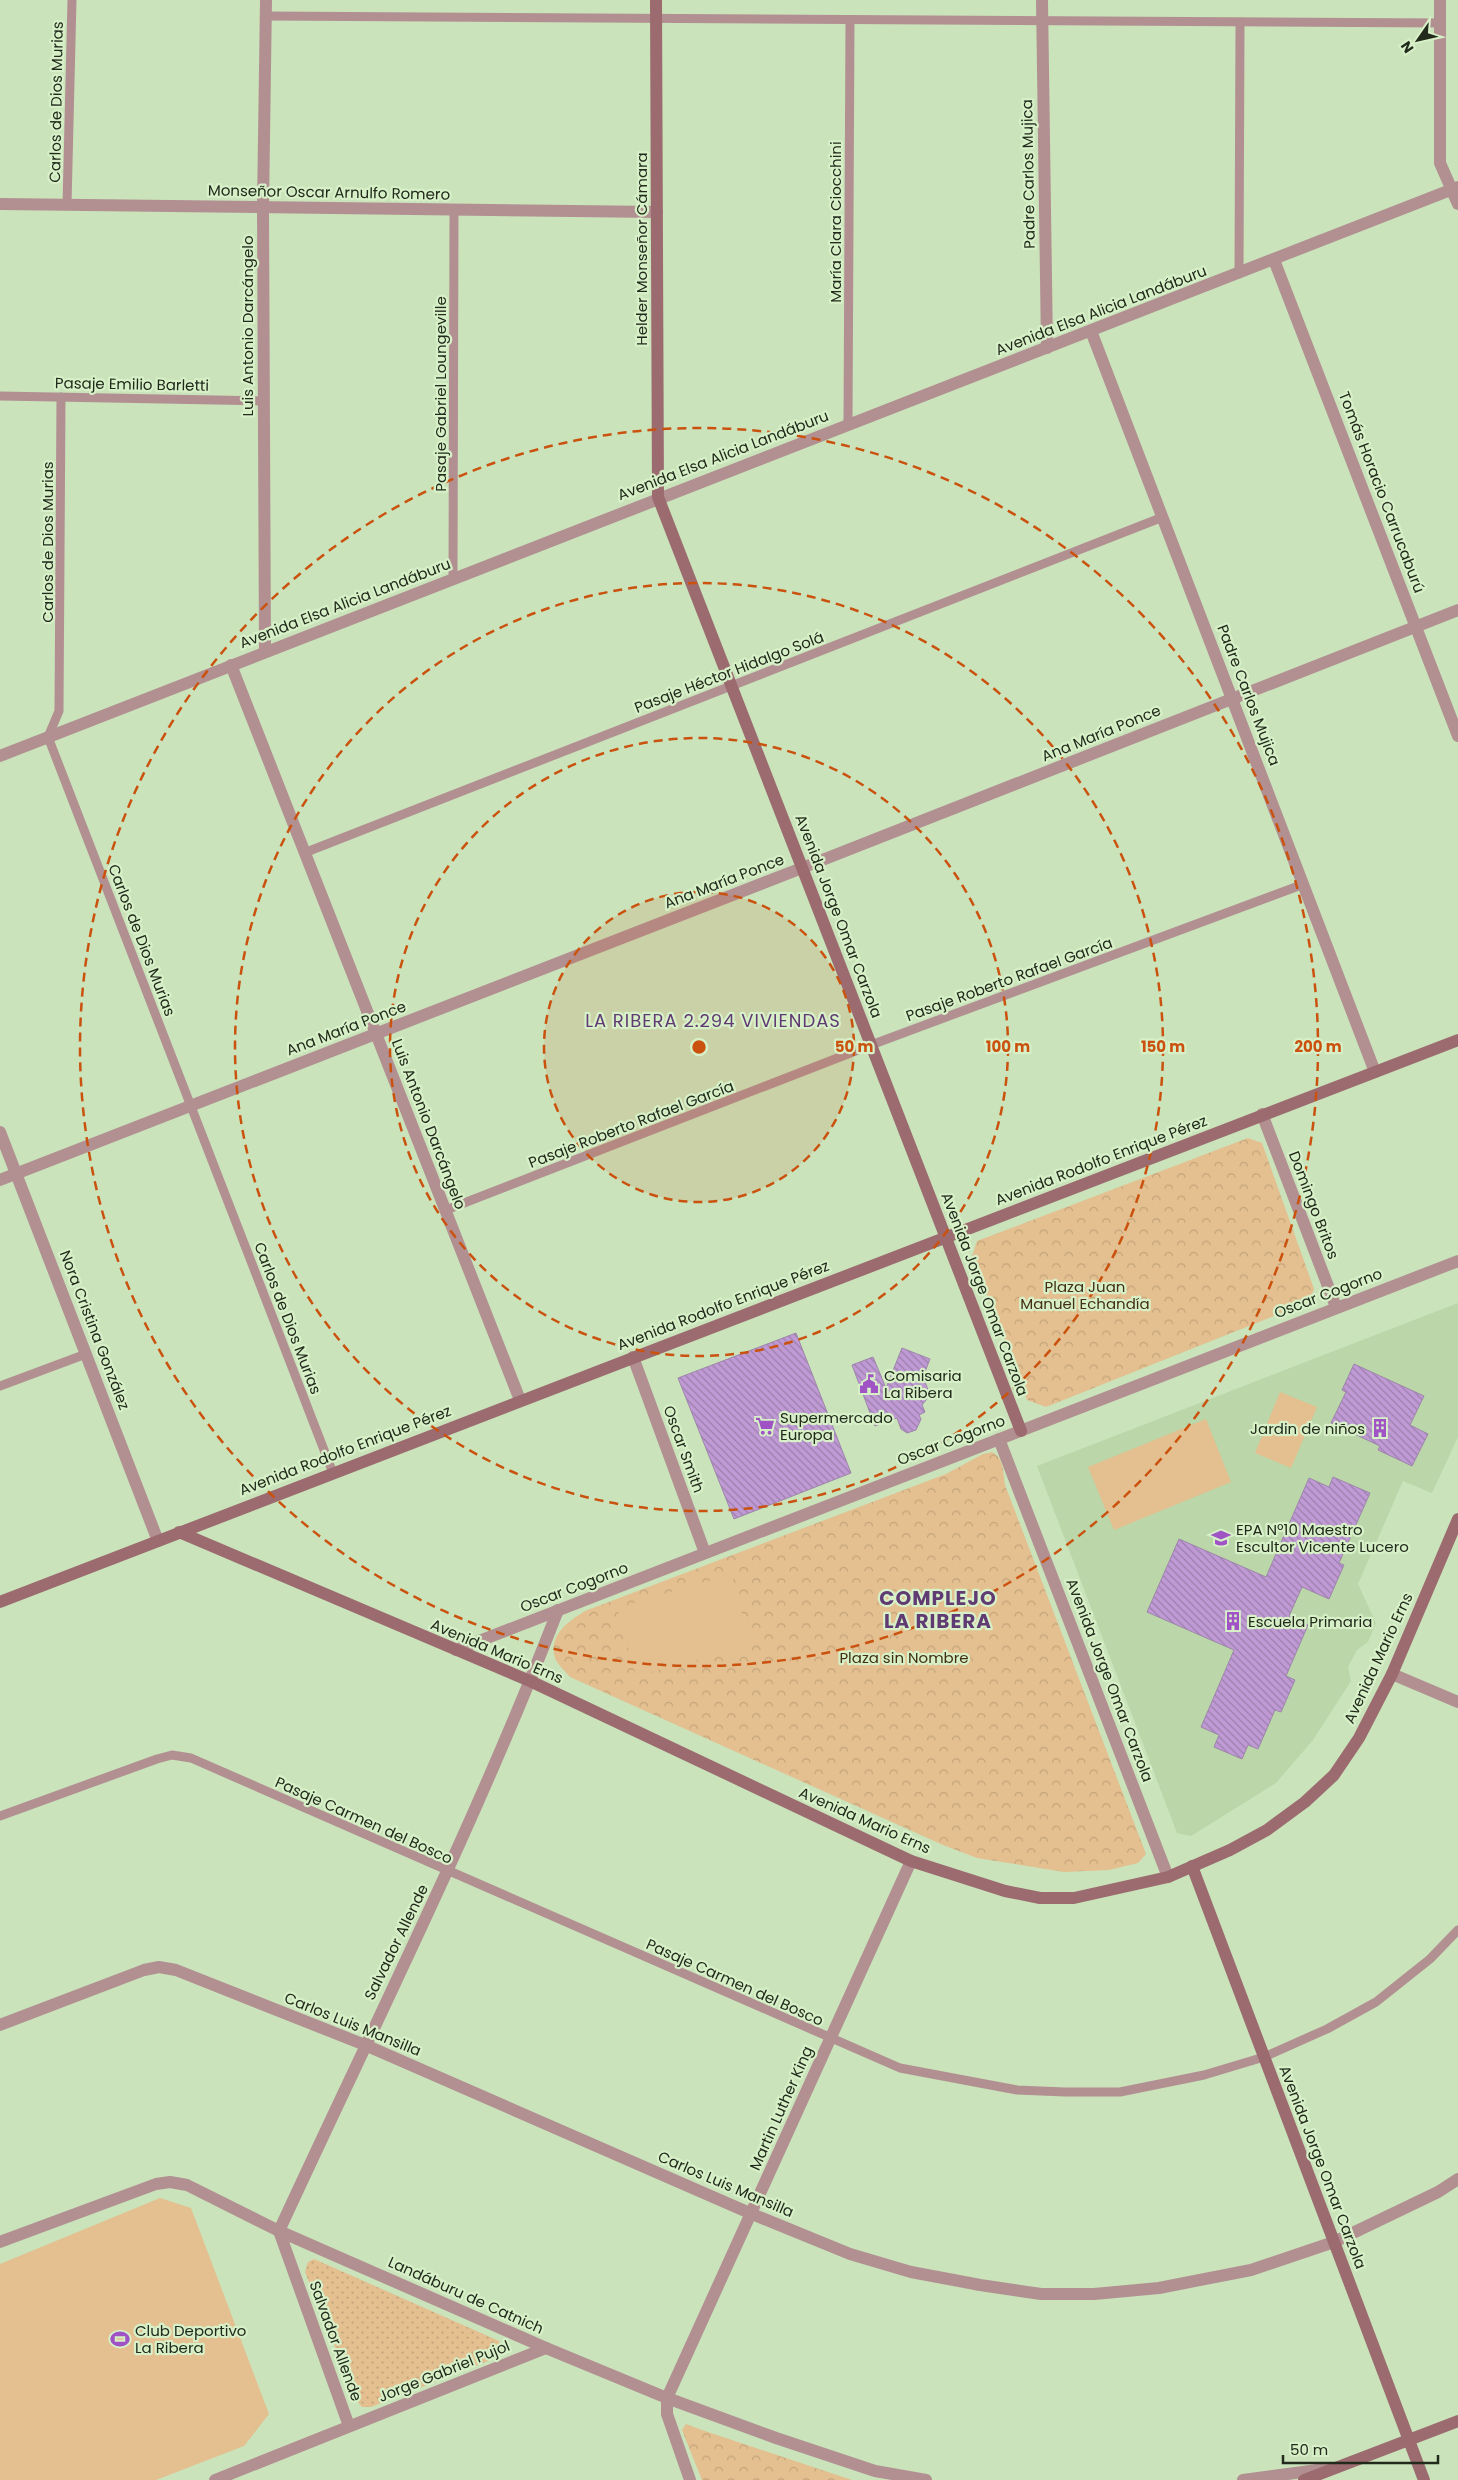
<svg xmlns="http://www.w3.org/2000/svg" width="1458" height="2480" viewBox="0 0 1458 2480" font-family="Poppins,sans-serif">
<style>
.built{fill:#bbd6a9}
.grass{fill:url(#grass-dots)}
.forest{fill:url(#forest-crowns)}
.garden{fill:#e4bf8f}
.building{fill:url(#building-back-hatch);stroke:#9d86aa}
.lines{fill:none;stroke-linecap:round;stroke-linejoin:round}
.lane{stroke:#b29092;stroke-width:9}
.street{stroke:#b29092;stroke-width:12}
.secondary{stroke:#9c6b6f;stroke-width:12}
.ring{fill:none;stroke:#ca520e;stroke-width:2.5;stroke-dasharray:9 6}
.labels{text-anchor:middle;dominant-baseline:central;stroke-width:4.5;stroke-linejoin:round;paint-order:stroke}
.street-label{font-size:15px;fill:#212a1b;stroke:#d7f0c8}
.park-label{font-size:15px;fill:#422f14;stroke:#d7f0c8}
.poi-label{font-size:15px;fill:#212a1b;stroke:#d7f0c8;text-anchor:start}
.quarter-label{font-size:18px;letter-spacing:1px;fill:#603b73;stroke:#d7f0c8}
.district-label{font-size:20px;font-weight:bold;letter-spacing:1px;fill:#603b73;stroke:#d7f0c8}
.centre{fill:#ca520e;stroke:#d7f0c8;stroke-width:2.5}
.ring-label{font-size:15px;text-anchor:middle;font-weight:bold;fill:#ca520e;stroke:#d7f0c8;stroke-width:4.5;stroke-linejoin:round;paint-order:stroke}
</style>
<defs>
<pattern id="grass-dots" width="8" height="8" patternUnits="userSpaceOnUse" patternTransform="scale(1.25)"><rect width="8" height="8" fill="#e4bf8f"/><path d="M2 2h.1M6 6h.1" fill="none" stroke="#c3a47b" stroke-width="1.8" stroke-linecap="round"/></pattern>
<pattern id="forest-crowns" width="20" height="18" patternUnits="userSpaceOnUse" patternTransform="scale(1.25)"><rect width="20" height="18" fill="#e4bf8f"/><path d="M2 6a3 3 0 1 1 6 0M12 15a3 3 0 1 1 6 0" fill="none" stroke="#c3a47b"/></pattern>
<pattern id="building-back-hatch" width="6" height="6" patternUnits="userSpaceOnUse" patternTransform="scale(1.25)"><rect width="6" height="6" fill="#c09ad5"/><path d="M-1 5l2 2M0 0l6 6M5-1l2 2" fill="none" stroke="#9c7eac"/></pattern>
</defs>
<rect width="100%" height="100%" fill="#cae3bb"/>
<polygon class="built" points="1458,1303 1458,1437 1432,1493 1403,1481 1358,1584 1376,1623 1368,1642 1357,1650 1348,1667 1351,1681 1313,1740 1276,1783 1191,1836 1177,1833 1037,1466"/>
<polygon class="grass" points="314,2259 499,2341 503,2348 501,2353 496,2358 371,2407 362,2407 356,2400 305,2272 308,2262"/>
<g class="forest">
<polygon points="1248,1138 1262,1143 1314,1289 1309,1302 1046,1407 1027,1400 972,1257 977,1241"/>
<path d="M992 1452C1004 1458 1003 1473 1005 1485L1146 1854 1138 1863 1109 1870 1064 1872 977 1858 943 1845 570 1677C566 1672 557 1664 555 1658 548 1635 569 1621 585 1611L946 1474 983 1454Z"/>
<polygon points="686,2424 705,2431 852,2480 702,2480 682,2430"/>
</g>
<g class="garden">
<polygon points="1280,1392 1317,1407 1291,1468 1255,1453"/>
<polygon points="1206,1419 1231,1482 1114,1530 1088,1467"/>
<polygon points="732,1574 750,1646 636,1676 617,1608"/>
<polygon points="160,2198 191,2208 269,2414 244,2446 156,2480 0,2480 0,2264"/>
</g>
<g class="building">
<polygon points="796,1333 851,1473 734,1519 678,1378"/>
<polygon points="902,1348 930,1359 923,1377 930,1395 922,1405 925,1412 919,1415 921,1419 916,1430 907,1433 901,1429 897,1418 875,1426 852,1365 873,1357 886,1388"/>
<polygon points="1354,1364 1424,1396 1410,1425 1428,1434 1412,1466 1378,1450 1380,1446 1331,1423 1346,1392 1342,1390"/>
<polygon points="1333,1477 1370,1493 1339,1563 1344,1565 1329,1599 1302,1587 1289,1616 1308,1625 1286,1676 1295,1680 1281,1712 1275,1710 1258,1749 1248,1745 1242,1759 1214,1747 1219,1735 1201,1727 1234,1650 1147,1612 1179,1539 1266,1577 1309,1478 1329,1487"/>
</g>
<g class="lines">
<g class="lane">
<polyline points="266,16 1440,23"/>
<polyline points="67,205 72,0"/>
<polyline points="1239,274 1240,22"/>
<polyline points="0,396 264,401"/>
<polyline points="61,397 59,711 48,737 333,1473"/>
<polyline points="848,424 850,20"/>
<polyline points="453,578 454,210"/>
<polyline points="304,853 1163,517"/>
<polyline points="446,1210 871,1045 1304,884"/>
<polyline points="0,1386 86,1354"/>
<polyline points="0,1816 157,1759 172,1755 191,1758 900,2068 1017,2090 1065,2092 1120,2092 1204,2075 1264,2057 1327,2029 1376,2002 1430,1959 1458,1930"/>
</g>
<g class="street">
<polyline points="1042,0 1047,348"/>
<polyline points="1440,0 1440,163 1458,204"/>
<polyline points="0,204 657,212"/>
<polyline points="1274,260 1458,736"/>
<polyline points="1091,331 1375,1072"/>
<polyline points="265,651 263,207 266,0"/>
<polyline points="231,665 520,1400"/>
<polyline points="0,756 1458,187"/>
<polyline points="1262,1114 1336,1307"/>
<polyline points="0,1132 158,1541"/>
<polyline points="0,1180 802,868 1458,610"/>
<polyline points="633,1357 705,1553"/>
<polyline points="999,1439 1168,1877"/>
<polyline points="456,1650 1458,1261"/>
<polyline points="1392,1674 1458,1702"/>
<polyline points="0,2025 144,1970 159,1967 176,1970 365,2045 752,2214 850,2254 911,2272 980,2285 1041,2294 1094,2294 1159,2288 1251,2270 1334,2242 1438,2192 1458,2179"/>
<polyline points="0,2242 156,2184 170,2182 187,2185 279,2231 546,2348 667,2398 776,2438 875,2471 926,2480"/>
<path d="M349 2426 279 2231C374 2025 476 1822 558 1610"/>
<polyline points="215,2480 546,2348"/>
<polyline points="690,2480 667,2414 667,2398 911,1861"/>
<polyline points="1243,2480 1325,2469"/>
</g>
<g class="secondary">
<polyline points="656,0 658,497 1021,1431"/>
<polyline points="179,1532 530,1681 911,1861 1005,1891 1040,1898 1074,1898 1168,1877 1230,1850 1267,1830 1305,1802 1334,1775 1359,1738 1392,1674 1458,1519"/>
<polyline points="0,1602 1458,1040"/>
<polyline points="1192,1866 1424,2480"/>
<polyline points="1304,2480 1458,2421"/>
</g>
</g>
<circle cx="699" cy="1047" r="155" fill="#ca520e" fill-opacity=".12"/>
<g class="ring">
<circle cx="699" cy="1047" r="155"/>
<circle cx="699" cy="1047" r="309"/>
<circle cx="699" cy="1047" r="464"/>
<circle cx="699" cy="1047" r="619"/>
</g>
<defs>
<g id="civic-bare" transform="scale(1.5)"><path d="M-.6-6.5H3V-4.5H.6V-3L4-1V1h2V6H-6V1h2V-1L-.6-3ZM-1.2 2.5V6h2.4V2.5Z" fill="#a053c4" stroke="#d7f0c8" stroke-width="2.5" paint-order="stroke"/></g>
<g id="supermarket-bare" transform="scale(1.5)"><path d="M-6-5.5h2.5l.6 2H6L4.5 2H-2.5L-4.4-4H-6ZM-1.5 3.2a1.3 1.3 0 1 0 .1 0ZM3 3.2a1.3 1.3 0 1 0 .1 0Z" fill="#a053c4" stroke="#d7f0c8" stroke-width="2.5" paint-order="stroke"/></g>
<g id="building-bare" transform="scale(1.5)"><path d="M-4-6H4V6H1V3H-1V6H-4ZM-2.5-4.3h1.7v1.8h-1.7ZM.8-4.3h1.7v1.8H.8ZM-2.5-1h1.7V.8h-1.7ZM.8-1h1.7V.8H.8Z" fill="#a053c4" stroke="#d7f0c8" stroke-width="2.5" paint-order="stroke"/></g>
<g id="school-bare" transform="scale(1.5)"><path d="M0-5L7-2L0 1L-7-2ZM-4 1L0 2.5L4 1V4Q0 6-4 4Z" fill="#a053c4" stroke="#d7f0c8" stroke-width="2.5" paint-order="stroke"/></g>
<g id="stadium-bare" transform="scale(1.5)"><path d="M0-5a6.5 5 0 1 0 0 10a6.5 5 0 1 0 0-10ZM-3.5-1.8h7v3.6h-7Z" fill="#a053c4" stroke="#d7f0c8" stroke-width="2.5" paint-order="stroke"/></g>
</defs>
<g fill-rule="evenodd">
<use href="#civic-bare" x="869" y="1384"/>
<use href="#supermarket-bare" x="765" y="1426"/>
<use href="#building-bare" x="1380" y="1428"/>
<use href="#school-bare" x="1221" y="1538"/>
<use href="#building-bare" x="1233" y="1621"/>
<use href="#stadium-bare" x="120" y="2339"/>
</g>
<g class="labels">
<g class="street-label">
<text transform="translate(56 102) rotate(-89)">Carlos de Dios Murias</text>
<text transform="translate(1028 174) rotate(-91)">Padre Carlos Mujica</text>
<text transform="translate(329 192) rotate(1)">Monseñor Oscar Arnulfo Romero</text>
<text transform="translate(835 222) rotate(-90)">María Clara Ciocchini</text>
<text transform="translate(641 249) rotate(-90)">Helder Monseñor Cámara</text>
<text transform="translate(1101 310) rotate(-21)">Avenida Elsa Alicia Landáburu</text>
<text transform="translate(247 326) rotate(-90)">Luis Antonio Darcángelo</text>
<text transform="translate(132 384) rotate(1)">Pasaje Emilio Barletti</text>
<text transform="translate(440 394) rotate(-90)">Pasaje Gabriel Loungeville</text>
<text transform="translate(723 455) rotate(-21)">Avenida Elsa Alicia Landáburu</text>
<text transform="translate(1382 492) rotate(69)">Tomás Horacio Carrucaburú</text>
<text transform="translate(47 542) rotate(-90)">Carlos de Dios Murias</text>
<text transform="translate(345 603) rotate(-21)">Avenida Elsa Alicia Landáburu</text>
<text transform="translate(729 672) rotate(-21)">Pasaje Héctor Hidalgo Solá</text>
<text transform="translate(1249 695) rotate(69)">Padre Carlos Mujica</text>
<text transform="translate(1101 733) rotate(-22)">Ana María Ponce</text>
<text transform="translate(724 881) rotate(-21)">Ana María Ponce</text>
<text transform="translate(839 916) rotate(69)">Avenida Jorge Omar Carzola</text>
<text transform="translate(142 940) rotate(69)">Carlos de Dios Murias</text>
<text transform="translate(1009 979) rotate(-20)">Pasaje Roberto Rafael García</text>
<text transform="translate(346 1028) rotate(-21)">Ana María Ponce</text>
<text transform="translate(429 1124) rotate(69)">Luis Antonio Darcángelo</text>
<text transform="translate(631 1124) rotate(-21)">Pasaje Roberto Rafael García</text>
<text transform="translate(1101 1160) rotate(-21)">Avenida Rodolfo Enrique Pérez</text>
<text transform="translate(1314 1205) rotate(69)">Domingo Britos</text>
<text transform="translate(1328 1293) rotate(-21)">Oscar Cogorno</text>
<text transform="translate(985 1294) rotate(69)">Avenida Jorge Omar Carzola</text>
<text transform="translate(723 1305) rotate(-21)">Avenida Rodolfo Enrique Pérez</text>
<text transform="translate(288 1318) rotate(69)">Carlos de Dios Murias</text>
<text transform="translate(95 1330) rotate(69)">Nora Cristina González</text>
<text transform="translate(951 1440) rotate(-21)">Oscar Cogorno</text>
<text transform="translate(684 1449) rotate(70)">Oscar Smith</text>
<text transform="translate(345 1450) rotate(-21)">Avenida Rodolfo Enrique Pérez</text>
<text transform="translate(574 1587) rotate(-21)">Oscar Cogorno</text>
<text transform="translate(497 1651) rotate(23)">Avenida Mario Erns</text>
<text transform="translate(1378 1658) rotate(-65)">Avenida Mario Erns</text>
<text transform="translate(1110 1680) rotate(69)">Avenida Jorge Omar Carzola</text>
<text transform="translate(364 1820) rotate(24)">Pasaje Carmen del Bosco</text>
<text transform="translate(865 1820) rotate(24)">Avenida Mario Erns</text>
<text transform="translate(396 1942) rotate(-64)">Salvador Allende</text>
<text transform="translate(735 1982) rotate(24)">Pasaje Carmen del Bosco</text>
<text transform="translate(353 2024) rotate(22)">Carlos Luis Mansilla</text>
<text transform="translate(781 2108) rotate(-66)">Martin Luther King</text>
<text transform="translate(1323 2167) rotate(69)">Avenida Jorge Omar Carzola</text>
<text transform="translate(726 2184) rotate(23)">Carlos Luis Mansilla</text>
<text transform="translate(466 2295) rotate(24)">Landáburu de Catnich</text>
<text transform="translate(336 2341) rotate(70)">Salvador Allende</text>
<text transform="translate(444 2371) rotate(-22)">Jorge Gabriel Pujol</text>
</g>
<g class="park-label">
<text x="1085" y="1286">Plaza Juan<tspan x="1085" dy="17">Manuel Echandía</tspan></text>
<text x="904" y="1657">Plaza sin Nombre</text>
</g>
<g class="poi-label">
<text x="884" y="1375">Comisaria<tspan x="884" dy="17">La Ribera</tspan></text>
<text x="780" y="1417">Supermercado<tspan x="780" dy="17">Europa</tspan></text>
<text x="1365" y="1428" text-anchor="end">Jardin de niños</text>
<text x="1236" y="1529">EPA Nº10 Maestro<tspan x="1236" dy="17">Escultor Vicente Lucero</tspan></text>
<text x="1248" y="1621">Escuela Primaria</text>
<text x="135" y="2330">Club Deportivo<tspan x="135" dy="17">La Ribera</tspan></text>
</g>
<g class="quarter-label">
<text x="713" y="1020">LA RIBERA 2.294 VIVIENDAS</text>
</g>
<g class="district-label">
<text x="938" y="1598">COMPLEJO<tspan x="938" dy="23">LA RIBERA</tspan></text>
</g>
</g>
<circle cx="699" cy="1047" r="8" class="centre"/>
<g class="ring-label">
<text x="854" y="1052">50 m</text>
<text x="1008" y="1052">100 m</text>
<text x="1163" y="1052">150 m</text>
<text x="1318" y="1052">200 m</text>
</g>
<g transform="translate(1418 40) rotate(236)" stroke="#d7f0c8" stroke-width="4" paint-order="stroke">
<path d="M0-4L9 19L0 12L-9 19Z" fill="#212a1b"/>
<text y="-8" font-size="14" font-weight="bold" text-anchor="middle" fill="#212a1b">N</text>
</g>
<path d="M1283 2455v8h155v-8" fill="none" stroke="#212a1b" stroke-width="2.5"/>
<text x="1290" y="2455" font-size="15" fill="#212a1b" stroke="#d7f0c8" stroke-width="4" paint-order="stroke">50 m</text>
</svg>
